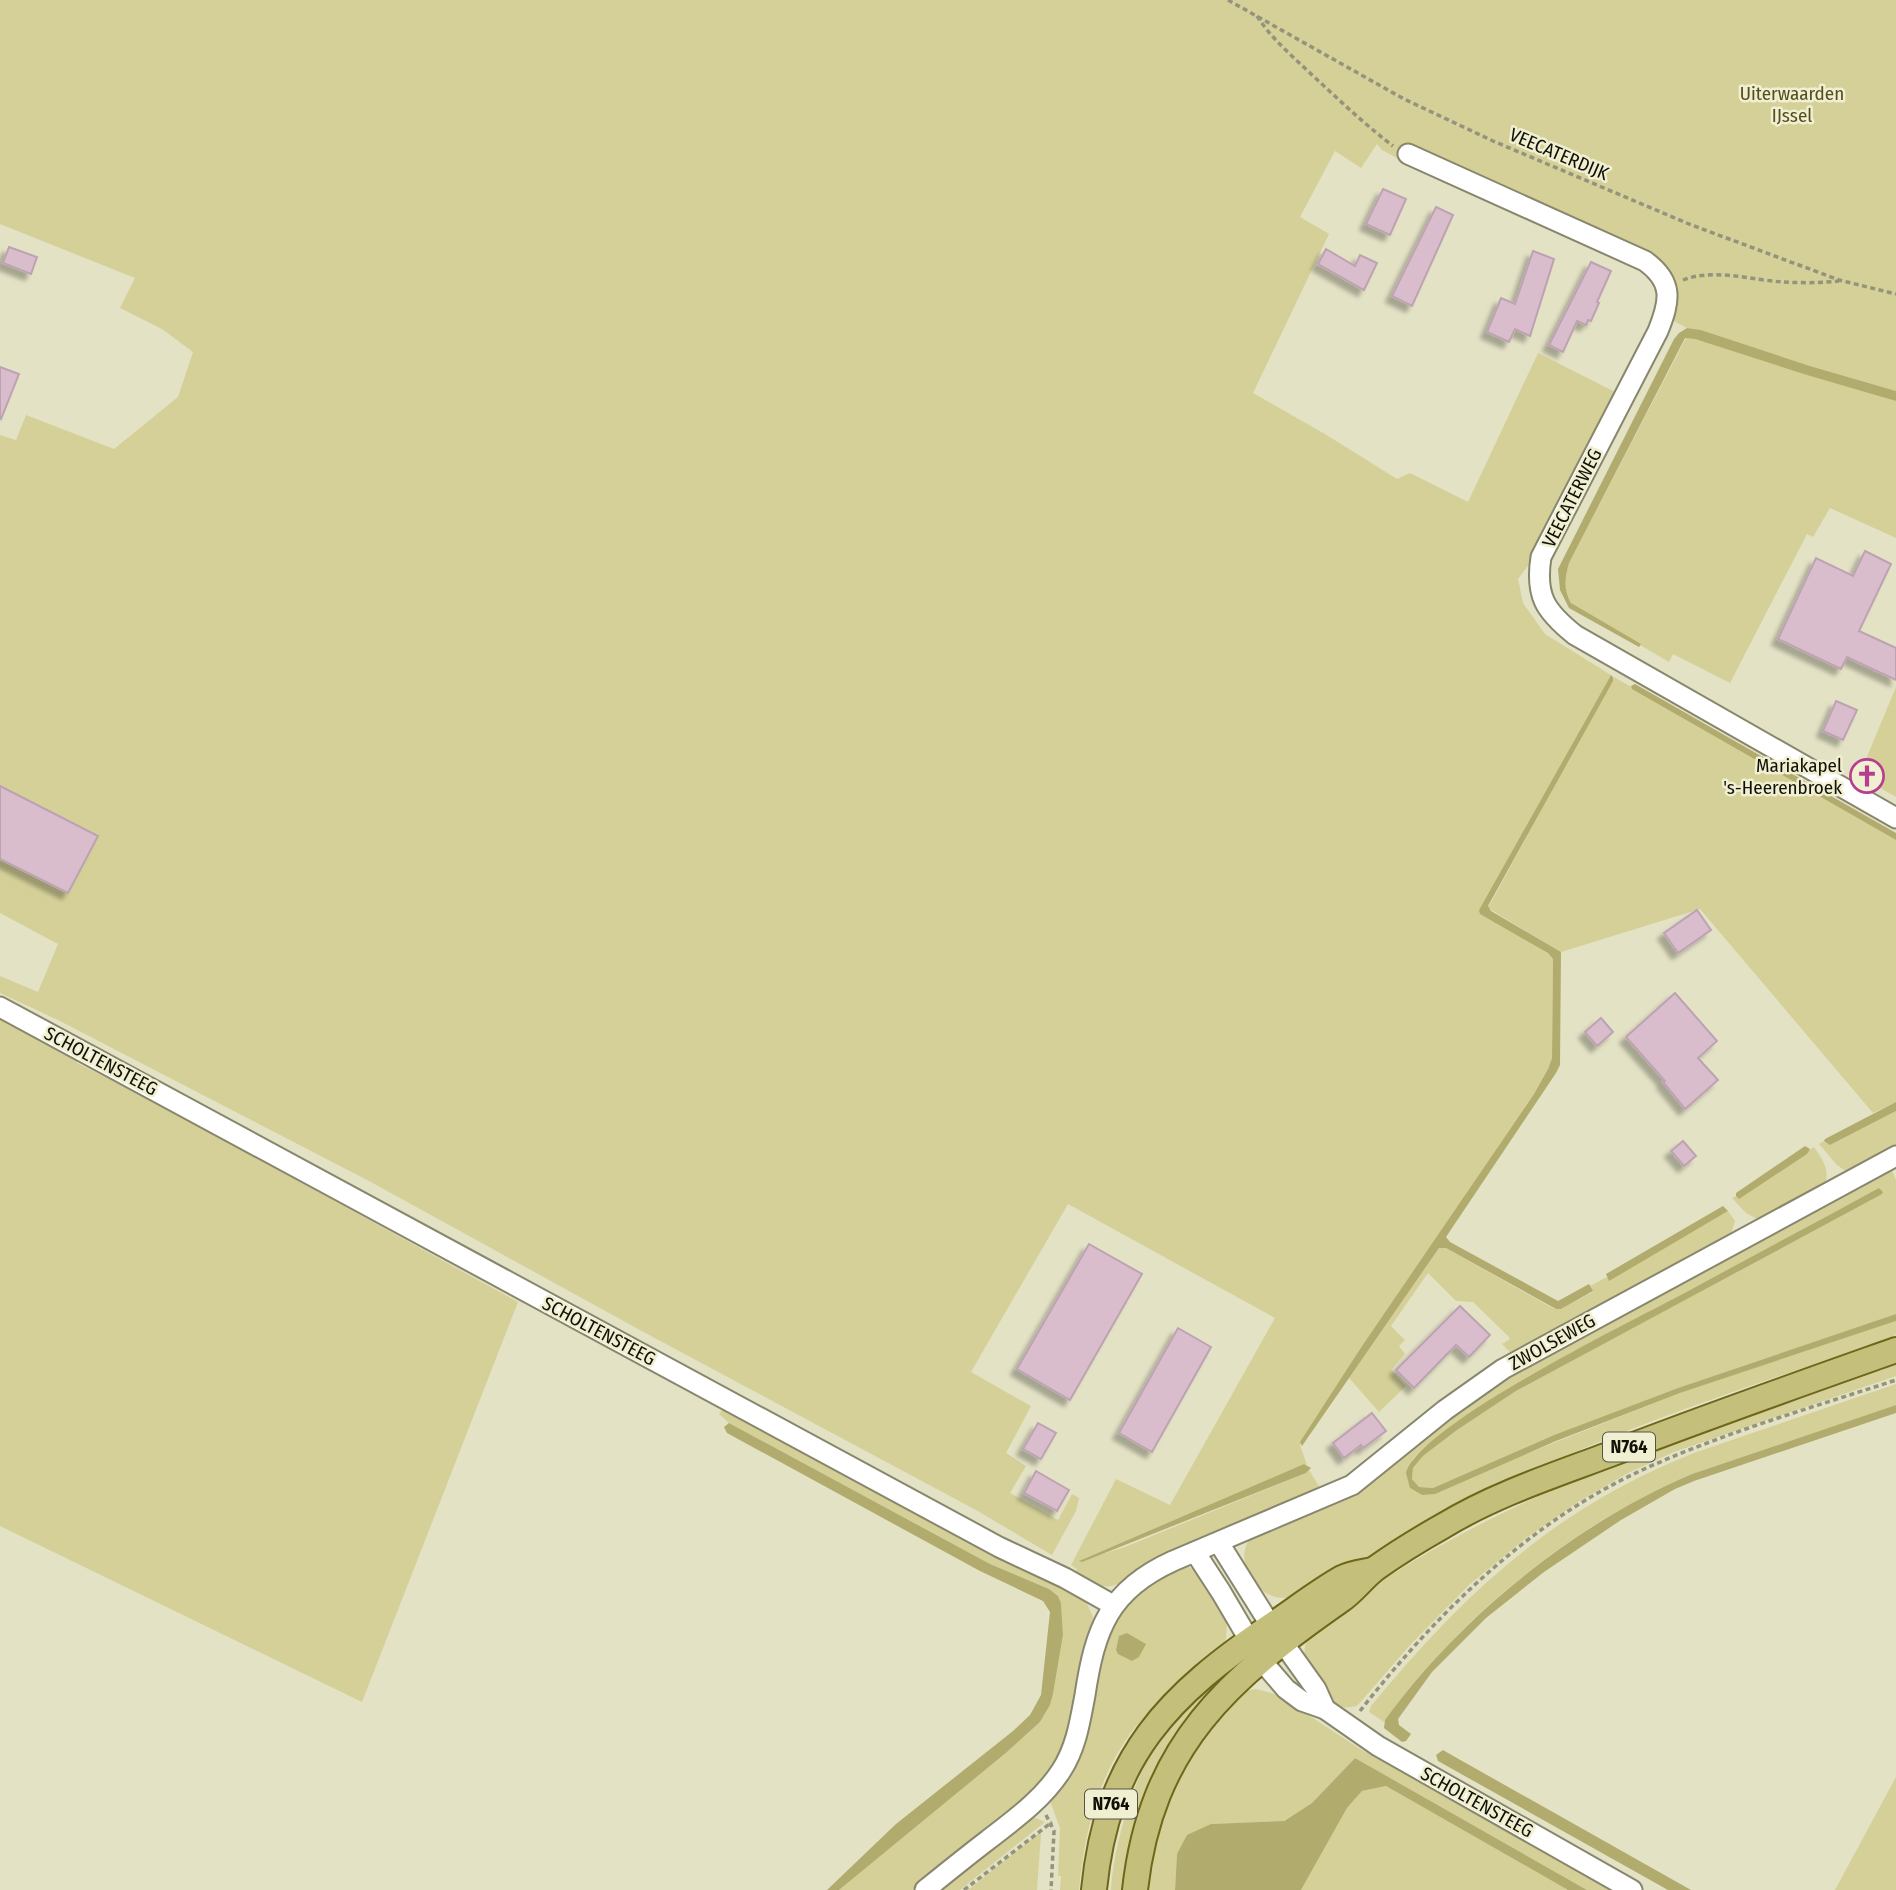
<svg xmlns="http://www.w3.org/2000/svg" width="1896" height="1890" viewBox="0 0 1896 1890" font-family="'Fira Sans Condensed',sans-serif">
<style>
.green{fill:#d4d098}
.water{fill:#b1ac6d}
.building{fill:#d9bdcd;stroke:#bda3b2;stroke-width:2;filter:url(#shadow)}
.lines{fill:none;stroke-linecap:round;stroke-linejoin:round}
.minor-casing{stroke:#88866c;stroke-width:23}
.major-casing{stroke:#6d671a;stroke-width:28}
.path{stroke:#94937d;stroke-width:3.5;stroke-dasharray:5 3.5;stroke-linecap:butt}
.minor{stroke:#fff;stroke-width:19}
.major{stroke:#c5bf7c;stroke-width:24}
.labels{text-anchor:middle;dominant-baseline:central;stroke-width:5;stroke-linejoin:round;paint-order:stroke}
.shield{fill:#f1efd2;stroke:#545444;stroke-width:2}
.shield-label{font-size:18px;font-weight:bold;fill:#111107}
.park-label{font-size:19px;fill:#524e1e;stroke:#f1efd2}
.street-label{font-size:19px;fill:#111107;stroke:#f1efd2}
.poi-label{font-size:19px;fill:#111107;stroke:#f1efd2;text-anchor:end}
</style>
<defs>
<filter id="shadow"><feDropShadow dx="-6" dy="6" stdDeviation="2" flood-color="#0004"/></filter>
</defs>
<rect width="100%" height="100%" fill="#e3e2c5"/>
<g class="green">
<path d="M0 0H1896V391L1810 366 1701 330 1687 328 1670 319 1672 281 1405 148 1399 159 1382 150 1377 144 1361 168 1335 151 1300 217 1329 234 1253 393 1325 434 1397 479 1410 473 1468 502 1538 353 1617 393 1535 556 1518 579 1523 603 1545 634 1611 675 1479 910 1548 953 1553 959 1552 1058 1548 1069 1534 1094 1362 1346 1300 1445 1307 1465 1304 1464 1079 1561 1125 1547 1306 1473 1309 1470 1320 1488 1129 1578C1106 1593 1097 1586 1075 1575L1077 1569 1071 1565 1116 1479 1170 1505 1275 1318 1068 1204 971 1372 1031 1406 1006 1453 1026 1466 1010 1493 1058 1520 1072 1494 1079 1498 1076 1511 1052 1555 976 1510 638 1329 369 1181 58 1020 0 993V976L38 992 58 944 0 913V435L16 440 26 415 114 449 178 397 193 352 162 329 120 308 135 278 0 224Z"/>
<path d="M1686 338 1695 339 1896 401V538L1830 508 1813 537 1807 534 1730 683 1673 654 1669 662 1574 606C1562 593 1565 579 1569 563Z"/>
<polygon points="1614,677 1896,840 1896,1102 1873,1113 1700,909 1561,952 1488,908"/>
<polygon points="1896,687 1896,797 1859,776"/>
<polygon points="0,1013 79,1056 77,1063 151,1100 518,1302 362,1702 0,1526"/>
<polygon points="1896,1111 1896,1146 1847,1172 1837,1165 1819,1144 1824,1141 1830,1145"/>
<path d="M1814 1147C1822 1159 1830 1169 1825 1183L1759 1220 1746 1213 1732 1198 1736 1196 1739 1198Z"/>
<path d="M1891 1168 1896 1180V1314L1678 1388 1554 1435 1433 1488 1419 1487 1412 1479 1413 1468 1423 1456 1457 1430 1516 1391 1883 1192 1576 1350 1513 1386 1453 1425 1419 1452 1412 1460 1410 1488 1422 1495 1680 1393 1896 1321V1335L1882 1342C1736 1390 1588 1438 1452 1510 1430 1521 1407 1532 1386 1545 1358 1560 1314 1599 1283 1598 1254 1597 1232 1558 1252 1536L1417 1441 1493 1385Z"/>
<polygon points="1728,1211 1735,1221 1731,1234 1512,1354 1502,1344 1510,1339 1509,1337 1473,1302 1456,1301 1428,1273 1391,1326 1405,1340 1399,1346 1405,1354 1391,1370 1406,1386 1379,1412 1349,1378 1439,1248 1446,1248 1547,1305 1555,1309 1561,1309 1593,1292 1590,1286 1607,1277 1609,1280"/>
<path d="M1896 1361V1376L1674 1452 1628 1473 1578 1502 1526 1538 1469 1585 1411 1644 1357 1706C1352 1707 1347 1708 1342 1707 1327 1702 1319 1684 1311 1672 1305 1662 1301 1648 1309 1637 1324 1617 1363 1593 1385 1579 1539 1479 1724 1424 1896 1361Z"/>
<path d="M1896 1384V1405L1692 1474C1573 1524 1459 1617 1384 1722L1369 1712 1371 1706C1464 1593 1555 1508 1694 1453Z"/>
<polygon points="725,1406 1085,1599 1093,1617 1092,1626 1082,1656 1076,1698 1065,1746 1049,1774 1028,1797 912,1890 839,1890 1007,1752 1040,1722 1050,1705 1053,1694 1063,1635 1061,1603 1058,1596 1049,1589 990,1564 729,1423 719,1414"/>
<path d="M1186 1566 1198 1571 1227 1618 1226 1638 1223 1646C1193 1673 1154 1702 1130 1734 1097 1779 1084 1836 1079 1890H1060L1061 1876H1058L1060 1828 1050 1801 1095 1674 1108 1631 1133 1596 1172 1569Z"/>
<path d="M1226 1668 1234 1678 1206 1706 1130 1890H1111C1114 1838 1140 1755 1176 1716 1191 1699 1209 1684 1226 1668Z"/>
<polygon points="1256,1689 1278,1695 1360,1749 1609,1890 1587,1890 1355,1758 1312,1803 1283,1821 1211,1824 1177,1854 1175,1890 1141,1890 1143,1867 1182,1757 1244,1691"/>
<polygon points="1896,1777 1896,1890 1835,1890"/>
<polygon points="1386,1786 1568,1890 1301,1890 1347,1808 1362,1791"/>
<polygon points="1031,1816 1045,1822 960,1890 937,1890"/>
<polygon points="1039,1833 1041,1834 1037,1890 968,1890"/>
</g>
<g class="water">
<path d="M1687 328 1701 330 1810 366 1896 391V401L1807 375 1695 339 1685 338 1569 563C1565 578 1563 589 1571 603L1641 644 1639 647 1569 608 1560 590 1558 569 1674 339 1679 333Z"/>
<polygon points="1611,675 1613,677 1613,681 1488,906 1491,911 1561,952 1560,1065 1556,1073 1446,1237 1450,1242 1558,1301 1589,1284 1593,1291 1561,1309 1556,1309 1446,1248 1439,1248 1302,1446 1300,1442 1362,1346 1534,1094 1548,1069 1552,1058 1553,959 1548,953 1480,914 1479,910"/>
<polygon points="1635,684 1896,833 1896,840 1632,689 1631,686"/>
<polygon points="1896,1102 1896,1111 1830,1145 1824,1141 1825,1139"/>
<polygon points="1805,1146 1810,1149 1807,1154 1739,1199 1736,1196 1736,1193"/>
<path d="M1879 1188 1883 1192 1882 1194 1516 1391 1457 1430 1423 1456 1413 1468 1412 1479 1419 1487 1433 1488 1554 1435 1678 1388 1896 1314V1321L1680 1393 1556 1441 1435 1494 1422 1495 1410 1488 1406 1473C1419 1425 1630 1322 1681 1295 1747 1259 1813 1224 1879 1188Z"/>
<polygon points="1723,1206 1728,1211 1609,1281 1606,1274"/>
<path d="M1896 1405V1413L1694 1481 1675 1489 1621 1520 1544 1572 1486 1618 1432 1672 1398 1719 1399 1725 1411 1734 1406 1741 1402 1742 1384 1728 1385 1720C1460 1617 1574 1524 1692 1474Z"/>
<polygon points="729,1423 990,1564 1049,1589 1058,1596 1061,1603 1063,1635 1053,1694 1050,1705 1040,1722 1007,1752 839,1890 827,1890 896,1824 1013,1731 1030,1715 1041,1695 1050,1612 1043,1601 980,1571 727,1433 724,1427"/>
<polygon points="1304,1464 1311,1468 1306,1473 1082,1562 1079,1561"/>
<polygon points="1127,1633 1146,1644 1139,1657 1132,1661 1118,1654 1116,1650 1119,1636"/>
<polygon points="1443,1750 1448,1753 1691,1890 1668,1890 1438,1761 1436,1755"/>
<polygon points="1355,1758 1587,1890 1568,1890 1386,1786 1362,1791 1347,1808 1301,1890 1175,1890 1177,1854 1187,1835 1211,1824 1284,1821 1312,1803"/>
</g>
<g class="building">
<polygon points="1383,189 1406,199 1390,235 1366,224"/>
<polygon points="1436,207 1453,215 1412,306 1392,296"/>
<polygon points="9,247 37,257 31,274 3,263"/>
<polygon points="1326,249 1355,266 1360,255 1377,263 1364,290 1318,264"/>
<polygon points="1533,251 1554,259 1530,336 1515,329 1509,342 1487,332 1501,298 1515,304"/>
<polygon points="1591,262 1611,271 1597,302 1599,303 1591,321 1588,320 1586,325 1577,321 1563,352 1549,345"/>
<polygon points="0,367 19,374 1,419 0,418"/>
<polygon points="1865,551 1891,564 1859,631 1896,648 1896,680 1847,657 1841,669 1778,639 1816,558 1853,576"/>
<polygon points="1836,701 1857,710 1843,740 1823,731"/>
<polygon points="0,786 98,836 68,893 0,859"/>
<polygon points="1697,910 1711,930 1678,953 1664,933"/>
<polygon points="1675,993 1717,1041 1698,1058 1718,1080 1685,1109 1663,1082 1665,1081 1626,1037"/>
<polygon points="1601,1018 1613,1032 1597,1046 1585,1032"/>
<polygon points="1683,1141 1696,1156 1684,1166 1671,1151"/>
<polygon points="1089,1244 1142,1274 1070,1400 1017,1369"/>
<polygon points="1460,1306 1490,1335 1469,1357 1456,1345 1414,1388 1396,1370"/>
<polygon points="1178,1328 1211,1347 1152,1452 1119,1433"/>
<polygon points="1372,1413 1386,1431 1363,1448 1361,1445 1344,1458 1333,1443"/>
<polygon points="1038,1423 1056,1433 1041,1459 1023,1449"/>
<polygon points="1036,1471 1069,1490 1057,1511 1024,1493"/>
</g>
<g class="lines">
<g class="minor-casing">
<g id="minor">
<path d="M1408 154 1645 261C1674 282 1670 301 1658 331L1541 557C1535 596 1545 611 1575 635L1896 818"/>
<polyline points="0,1007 999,1547 1065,1578 1113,1605"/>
<polyline points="1219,1543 1271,1626 1316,1689 1325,1709"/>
<polyline points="1195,1552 1221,1592 1261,1660 1286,1689 1302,1701 1325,1709 1378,1746 1632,1890"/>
<path d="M925 1890C946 1873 967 1856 988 1840 1015 1819 1042 1800 1061 1771 1076 1748 1080 1722 1085 1695 1095 1629 1109 1590 1173 1561L1352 1485 1445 1410 1503 1369 1896 1156"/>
</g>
</g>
<g class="major-casing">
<g id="major">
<path d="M1094 1890C1107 1756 1168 1695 1275 1623 1297 1608 1319 1591 1342 1578 1351 1573 1363 1572 1373 1570"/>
<path d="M1135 1890C1151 1745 1228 1679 1341 1600 1354 1591 1363 1578 1376 1568 1397 1553 1420 1539 1443 1526 1494 1495 1552 1476 1608 1455 1703 1418 1800 1384 1896 1350"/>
</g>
</g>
<g class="path">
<polyline points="1228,0 1404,99 1493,141 1689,224 1839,280 1896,294"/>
<path d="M1257 16C1271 38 1291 55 1310 73 1337 98 1363 123 1393 146"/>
<path d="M1683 280C1713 268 1752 280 1783 282 1801 283 1820 283 1839 281"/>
<path d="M1360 1711C1436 1614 1528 1523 1640 1471 1722 1433 1811 1408 1896 1380"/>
<polyline points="1046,1815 1054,1831 1051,1890"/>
<polyline points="964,1890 1052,1822"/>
</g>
<use href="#minor" class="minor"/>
<use href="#major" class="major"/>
</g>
<defs>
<g id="church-ring" transform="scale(1.75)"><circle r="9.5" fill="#f1efd2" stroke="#b63d90" stroke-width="1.5"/><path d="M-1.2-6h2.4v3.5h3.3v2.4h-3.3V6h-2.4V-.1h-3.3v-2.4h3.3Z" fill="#b63d90"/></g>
</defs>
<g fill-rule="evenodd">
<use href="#church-ring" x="1867" y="776"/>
</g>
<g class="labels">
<g class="shield">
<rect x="1603" y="1432.5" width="52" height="29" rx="5"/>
<rect x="1085" y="1789.5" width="52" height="29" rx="5"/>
</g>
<g class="shield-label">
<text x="1629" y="1447">N764</text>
<text x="1111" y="1804">N764</text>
</g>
<g class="park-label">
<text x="1792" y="93">Uiterwaarden<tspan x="1792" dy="22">IJssel</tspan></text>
</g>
<g class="street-label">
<text transform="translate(1559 154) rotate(23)">VEECATERDIJK</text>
<text transform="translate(1572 498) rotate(-63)">VEECATERWEG</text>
<text transform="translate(101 1061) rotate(28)">SCHOLTENSTEEG</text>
<text transform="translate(599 1331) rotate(28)">SCHOLTENSTEEG</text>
<text transform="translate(1552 1342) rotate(-29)">ZWOLSEWEG</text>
<text transform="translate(1477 1802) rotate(29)">SCHOLTENSTEEG</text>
</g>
<g class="poi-label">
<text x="1842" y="765">Mariakapel<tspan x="1842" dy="22">'s-Heerenbroek</tspan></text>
</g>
</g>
</svg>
